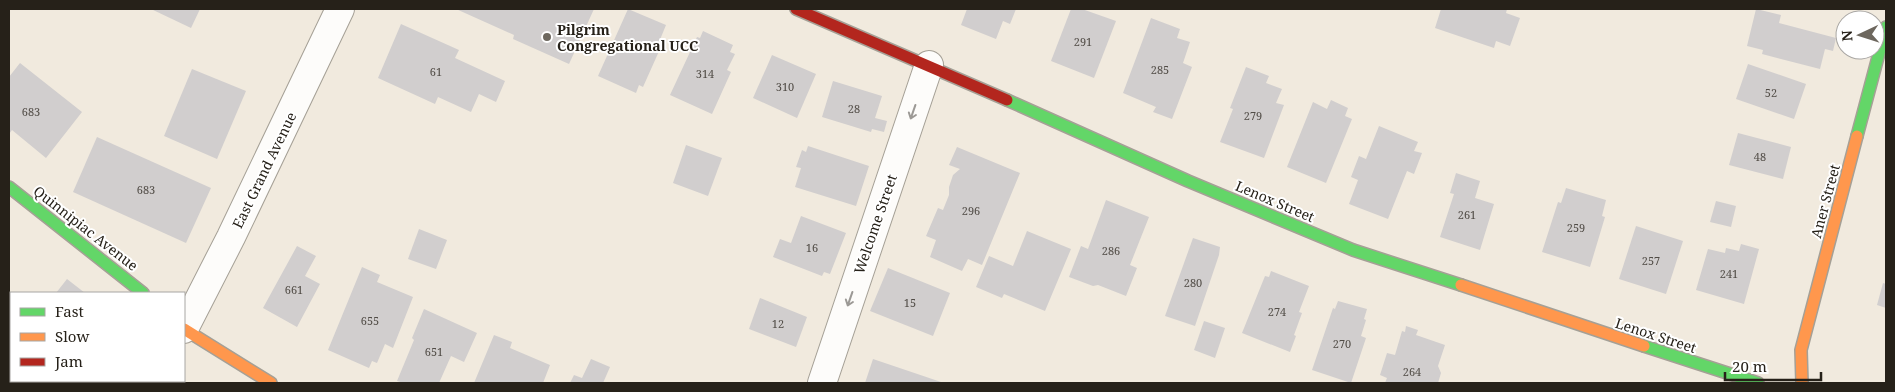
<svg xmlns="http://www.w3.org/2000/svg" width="1895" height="392" viewBox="0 0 1895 392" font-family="'Noto Serif',serif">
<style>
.building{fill:#d1cece}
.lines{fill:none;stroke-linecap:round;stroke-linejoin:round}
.street-casing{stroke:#a5a096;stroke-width:30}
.fast-casing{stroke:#a5a096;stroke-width:14}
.slow-casing{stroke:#a5a096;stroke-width:14}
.jam-casing{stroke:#a5a096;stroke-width:14}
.street{stroke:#fdfcfa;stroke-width:28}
.fast{stroke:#63d668;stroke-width:11}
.slow{stroke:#ff974d;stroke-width:11}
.jam{stroke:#b3261e;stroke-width:11}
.oneway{stroke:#9c9995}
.poi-dot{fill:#6d675e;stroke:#fff;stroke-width:2}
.labels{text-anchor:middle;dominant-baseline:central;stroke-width:4;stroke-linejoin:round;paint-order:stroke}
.number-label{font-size:11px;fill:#514c46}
.poi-label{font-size:14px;font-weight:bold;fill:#262119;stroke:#fff;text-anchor:start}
.street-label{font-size:14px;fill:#262119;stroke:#fff}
</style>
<rect width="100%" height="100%" fill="#f1eade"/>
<g class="building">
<polygon points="151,9 200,9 191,28"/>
<polygon points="456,9 594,9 569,64 513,39 514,35"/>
<polygon points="628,9 666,25 657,47 660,49 643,87 639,85 636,93 598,76"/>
<polygon points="967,9 1016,9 1010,24 1003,21 996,39 961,25"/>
<polygon points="1071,9 1082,9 1116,21 1094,78 1051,61"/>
<polygon points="1441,9 1507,9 1506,13 1520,18 1510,46 1496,41 1494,48 1435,28"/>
<polygon points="1756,9 1781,15 1779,23 1836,38 1833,51 1825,49 1820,69 1762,54 1763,50 1747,46"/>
<polygon points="1151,18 1180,29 1177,38 1190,42 1183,63 1192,67 1172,119 1153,112 1156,107 1123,93"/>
<polygon points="401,24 459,50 455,58 505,81 496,102 479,94 471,112 438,97 435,104 378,78"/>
<polygon points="703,31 733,45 730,52 735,54 727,70 731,72 712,114 670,95 697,37 700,38"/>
<polygon points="772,55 816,74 797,118 753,98"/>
<polygon points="20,63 82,112 46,158 12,130 9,134 9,77"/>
<polygon points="1748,64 1806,84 1794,119 1736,99"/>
<polygon points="1246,67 1269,76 1266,83 1282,89 1276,103 1284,105 1264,158 1220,142 1233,109 1230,108"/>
<polygon points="192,69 246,91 217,159 164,136"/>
<polygon points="833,81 882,96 875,118 887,121 884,132 872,129 871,132 822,117"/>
<polygon points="1331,100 1348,108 1345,116 1352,119 1326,183 1287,167 1313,102 1327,109"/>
<polygon points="1379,126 1418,142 1414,151 1422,153 1414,174 1407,171 1388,219 1349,204 1358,180 1351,177 1359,156 1366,159"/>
<polygon points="1738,133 1791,147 1783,179 1729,165"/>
<polygon points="97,137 211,188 186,243 73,192"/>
<polygon points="686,145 722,158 708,196 673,183"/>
<polygon points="808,146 869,166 856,206 795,187 801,168 796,167 802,150 806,152"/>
<polygon points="957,147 1020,173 982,265 968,259 962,271 930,257 936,240 926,236 938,208 943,210 949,195 949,187 953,175 960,169 949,165"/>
<polygon points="1456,173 1480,181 1475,198 1494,204 1480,250 1440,237 1454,194 1450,193"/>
<polygon points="1566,188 1606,200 1602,216 1605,217 1590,267 1542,252 1558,202 1561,203"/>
<polygon points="1106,200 1149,217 1130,265 1137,268 1126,296 1098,285 1093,286 1069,277 1081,246 1088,249"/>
<polygon points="1716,201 1736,206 1731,227 1710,222"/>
<polygon points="801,216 846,233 830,274 824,272 822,276 773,257 780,239 791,243"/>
<polygon points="1636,226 1683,241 1666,294 1619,279"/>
<polygon points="419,229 447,240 436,269 408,259"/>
<polygon points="1027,231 1071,249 1045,311 1004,294 1002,298 976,287 989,256 1013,266"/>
<polygon points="1193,238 1220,247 1219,255 1195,326 1165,316"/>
<polygon points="1741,244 1759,249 1744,304 1696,290 1708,249 1725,253 1726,248 1739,251"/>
<polygon points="297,246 316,256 305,276 320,284 297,327 263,308"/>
<polygon points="362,267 380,275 377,282 413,297 393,348 385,344 377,363 372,361 369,368 328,350"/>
<polygon points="888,268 950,293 933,336 870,311"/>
<polygon points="1271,271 1309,286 1299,312 1302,313 1294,335 1296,336 1290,352 1242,333 1265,276 1269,277"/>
<polygon points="67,279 85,293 56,293"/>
<polygon points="1883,283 1886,284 1886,308 1877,305"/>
<polygon points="760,298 807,317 796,347 749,329"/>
<polygon points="1338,301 1367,309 1364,319 1366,320 1361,336 1366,338 1351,383 1312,370 1333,308 1335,309"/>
<polygon points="424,309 477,333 464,362 451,356 439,383 404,383 397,381 414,340 412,338"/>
<polygon points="1204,321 1225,328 1215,358 1194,350"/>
<polygon points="1406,326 1418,330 1416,335 1445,345 1438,366 1441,373 1438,383 1385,383 1387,378 1380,375 1387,353 1395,355 1402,331 1405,332"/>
<polygon points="494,335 512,342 510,348 550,365 543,383 474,383"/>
<polygon points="9,350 11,351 11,381 70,381 74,383 9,383"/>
<polygon points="591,359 610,367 603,383 570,383 574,375 582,378"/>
<polygon points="873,359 944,383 865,383"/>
</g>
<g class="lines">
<g class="street-casing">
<g id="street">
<polyline points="184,329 231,237 340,9"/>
<polyline points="822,383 929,65"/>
</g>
</g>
<g class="fast-casing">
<g id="fast">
<polyline points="1007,100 1188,181 1353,250 1461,285"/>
<polyline points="1857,136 1886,27"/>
<polyline points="9,187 143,293"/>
<polyline points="1644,346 1758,383"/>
<polyline points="157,383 158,381"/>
</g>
</g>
<g class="slow-casing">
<g id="slow">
<polyline points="1461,285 1644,346"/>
<polyline points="184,329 271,383"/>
<polyline points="1802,383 1801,350 1857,136"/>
</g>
</g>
<g class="jam-casing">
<polyline id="jam" points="796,9 1007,100"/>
</g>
<use href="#street" class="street"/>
<use href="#fast" class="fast"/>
<use href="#slow" class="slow"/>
<use href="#jam" class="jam"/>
</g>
<defs><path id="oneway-shaft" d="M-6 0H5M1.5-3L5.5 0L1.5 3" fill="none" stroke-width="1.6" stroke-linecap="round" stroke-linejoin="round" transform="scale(1.25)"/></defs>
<g class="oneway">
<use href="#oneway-shaft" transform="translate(913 112) rotate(109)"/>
<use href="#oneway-shaft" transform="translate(850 299) rotate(109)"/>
</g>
<circle class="poi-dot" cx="547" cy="37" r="5"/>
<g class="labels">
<g class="number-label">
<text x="1083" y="41">291</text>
<text x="1160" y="69">285</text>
<text x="436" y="71">61</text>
<text x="705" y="73">314</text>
<text x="785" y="86">310</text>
<text x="1771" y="92">52</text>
<text x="854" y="108">28</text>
<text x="31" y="111">683</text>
<text x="1253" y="115">279</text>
<text x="1760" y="156">48</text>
<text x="146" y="189">683</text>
<text x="971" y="210">296</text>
<text x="1467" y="214">261</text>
<text x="1576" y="227">259</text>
<text x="812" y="247">16</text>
<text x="1111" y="250">286</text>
<text x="1651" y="260">257</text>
<text x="1729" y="273">241</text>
<text x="1193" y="282">280</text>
<text x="294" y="289">661</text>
<text x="910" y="302">15</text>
<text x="1277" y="311">274</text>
<text x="370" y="320">655</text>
<text x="778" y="323">12</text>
<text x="1342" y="343">270</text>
<text x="434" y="351">651</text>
<text x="1412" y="371">264</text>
</g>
<g class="poi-label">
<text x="557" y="29">Pilgrim<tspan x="557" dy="16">Congregational UCC</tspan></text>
</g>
<g class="street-label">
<text transform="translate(264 170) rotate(-64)">East Grand Avenue</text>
<text transform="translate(1275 201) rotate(23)">Lenox Street</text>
<text transform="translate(1825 201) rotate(-75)">Aner Street</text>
<text transform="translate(875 224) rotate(-71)">Welcome Street</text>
<text transform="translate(86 228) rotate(38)">Quinnipiac Avenue</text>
<text transform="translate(1656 335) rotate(18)">Lenox Street</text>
</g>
</g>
<rect width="1895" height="392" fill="none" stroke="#262119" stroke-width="20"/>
<rect x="10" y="292" width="175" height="90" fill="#ffffff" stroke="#a8a6a3"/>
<rect x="20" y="308" width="25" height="8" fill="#63d668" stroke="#a8a6a3"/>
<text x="55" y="317" font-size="15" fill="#262119">Fast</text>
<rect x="20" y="333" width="25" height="8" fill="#ff974d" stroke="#a8a6a3"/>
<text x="55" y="342" font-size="15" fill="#262119">Slow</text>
<rect x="20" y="358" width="25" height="8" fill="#b3261e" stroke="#a8a6a3"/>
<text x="55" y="367" font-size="15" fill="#262119">Jam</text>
<g transform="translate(1860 35) rotate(266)"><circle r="24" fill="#ffffff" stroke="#a8a6a3"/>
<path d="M0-4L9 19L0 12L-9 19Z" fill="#6d675e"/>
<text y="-8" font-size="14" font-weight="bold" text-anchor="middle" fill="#262119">N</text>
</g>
<path d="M1725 372v8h96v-8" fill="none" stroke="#262119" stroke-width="2.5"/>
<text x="1732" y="372" font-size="15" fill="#262119" stroke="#ffffff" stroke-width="4" paint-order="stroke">20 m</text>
</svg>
